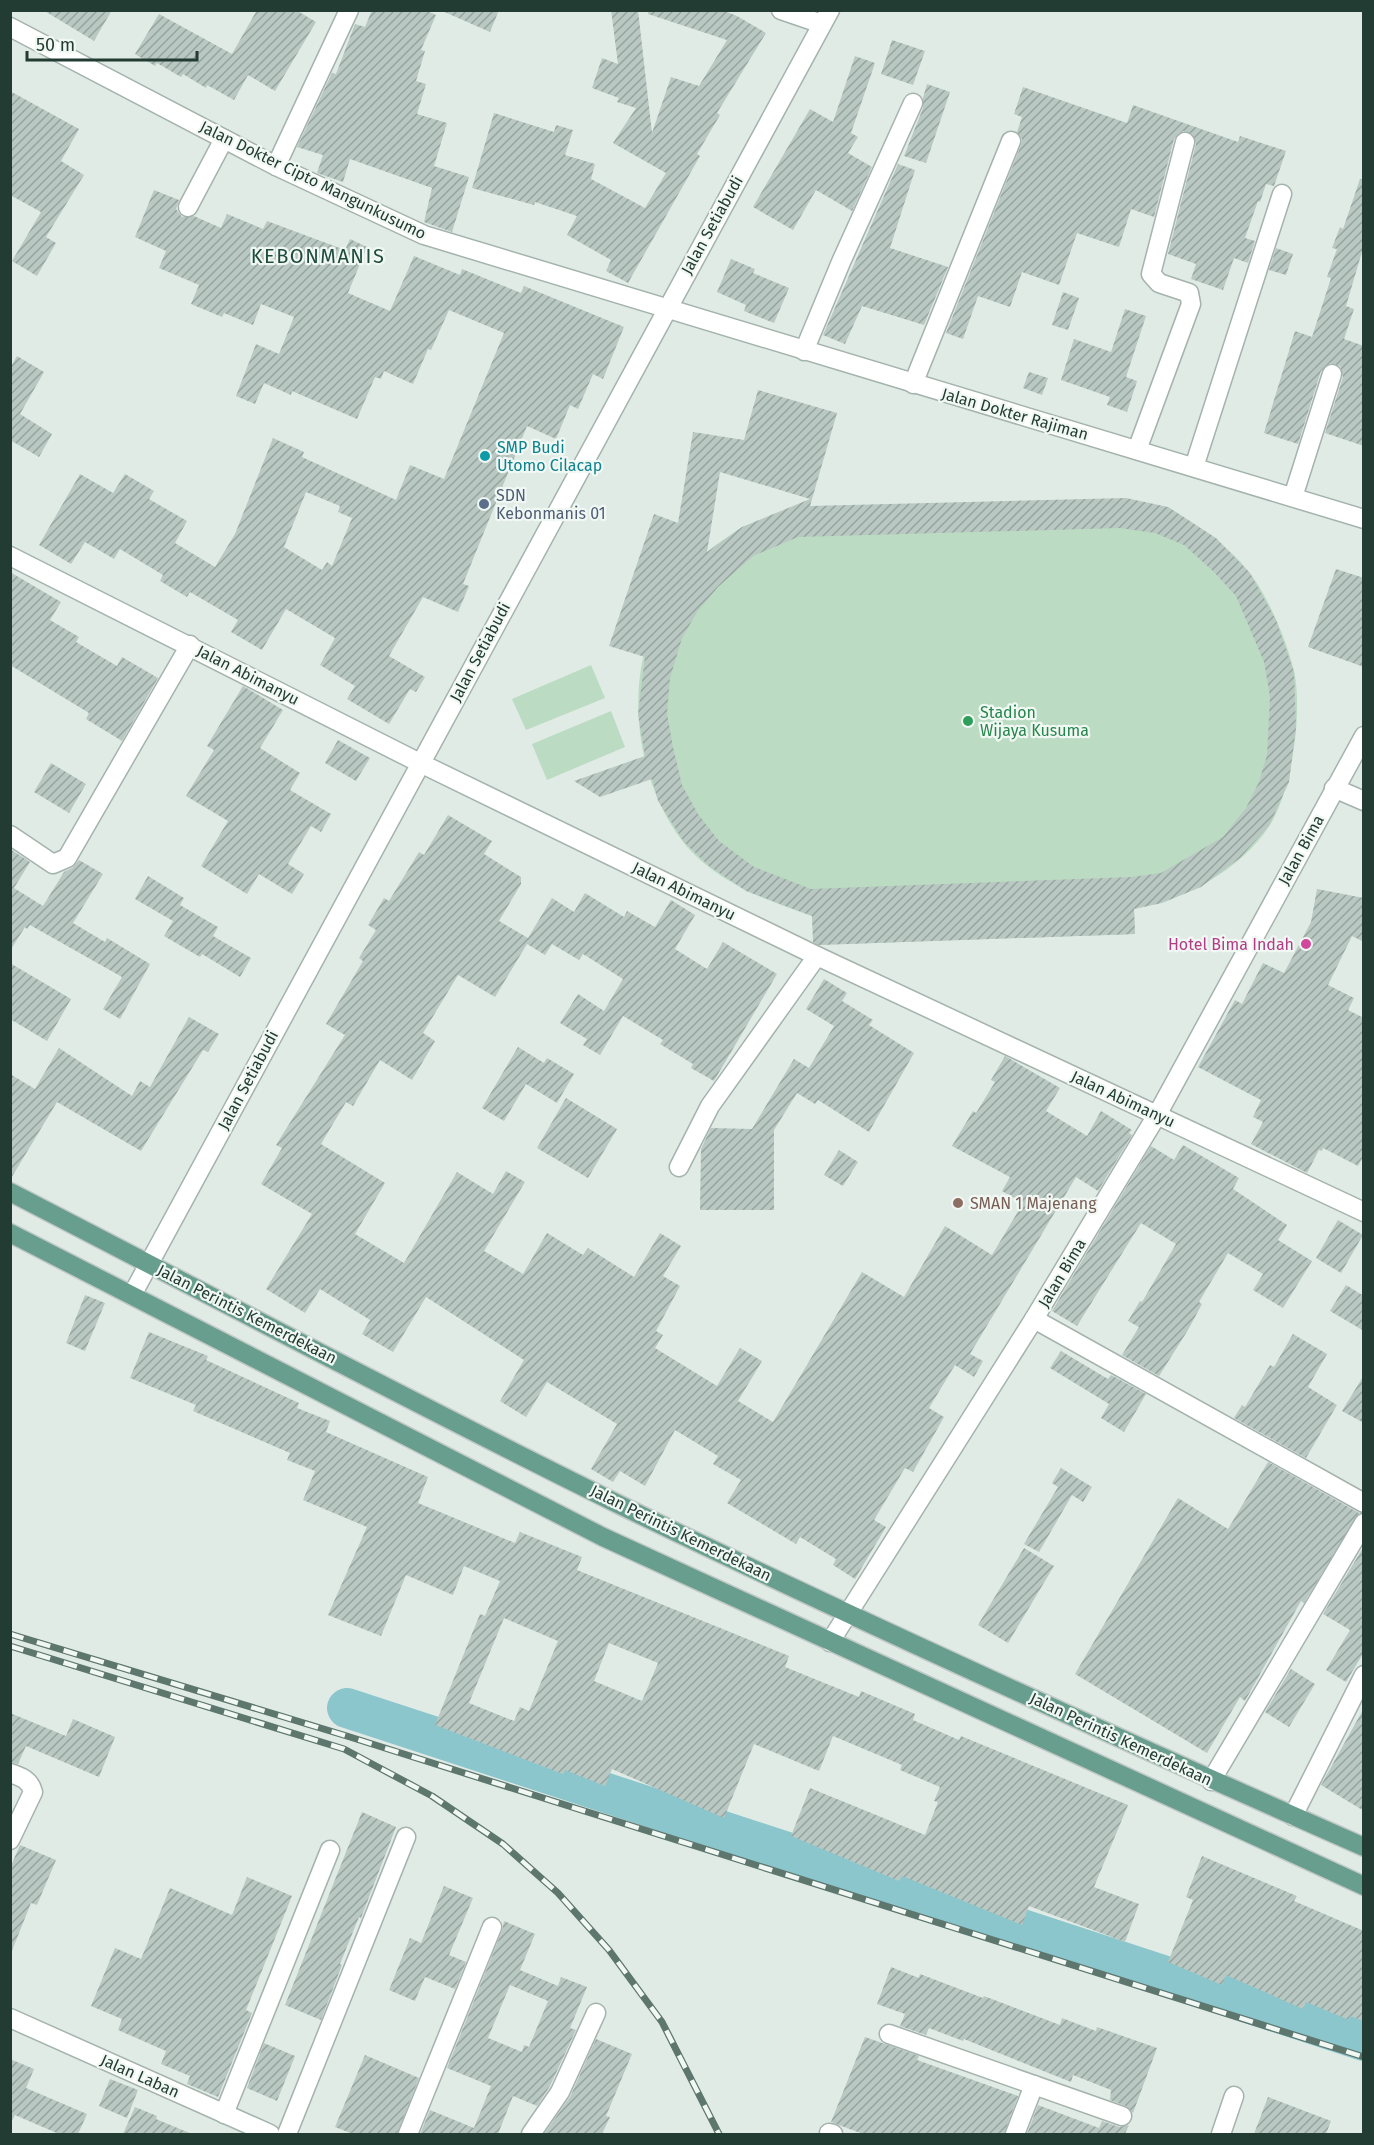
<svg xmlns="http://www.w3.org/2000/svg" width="1374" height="2145" viewBox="0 0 1374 2145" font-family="'Fira Sans',sans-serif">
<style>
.pitch{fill:#bbdbc2}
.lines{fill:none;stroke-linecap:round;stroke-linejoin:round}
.river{stroke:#8bc6cd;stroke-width:40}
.building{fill:url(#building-hatch);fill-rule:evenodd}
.minor-casing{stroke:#a4b3ad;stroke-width:21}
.major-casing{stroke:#c1c8c6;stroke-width:21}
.minor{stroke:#fff;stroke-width:18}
.major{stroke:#679e8e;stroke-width:18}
.rail-casing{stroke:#5d766e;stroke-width:7}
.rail{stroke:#f1f8f4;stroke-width:4.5;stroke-dasharray:14;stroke-linecap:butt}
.culture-dot{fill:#0f9aa8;stroke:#f1f8f4;stroke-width:2}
.service-dot{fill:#5c6f8a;stroke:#f1f8f4;stroke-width:2}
.leisure-dot{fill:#2e9e5b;stroke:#f1f8f4;stroke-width:2}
.hotel-dot{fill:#d1479c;stroke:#f1f8f4;stroke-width:2}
.education-dot{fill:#8d6e63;stroke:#f1f8f4;stroke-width:2}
.labels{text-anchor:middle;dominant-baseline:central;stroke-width:4.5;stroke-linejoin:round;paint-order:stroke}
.street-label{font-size:16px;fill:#223b33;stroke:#f1f8f4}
.culture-label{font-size:16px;fill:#0d838f;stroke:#f1f8f4;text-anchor:start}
.service-label{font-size:16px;fill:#4e5e75;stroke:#f1f8f4;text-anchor:start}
.leisure-label{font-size:16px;fill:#27864d;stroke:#f1f8f4;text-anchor:start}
.hotel-label{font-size:16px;fill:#b23c85;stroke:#f1f8f4;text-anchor:end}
.education-label{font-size:16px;fill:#785e54;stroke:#f1f8f4;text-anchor:start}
.quarter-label{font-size:20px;letter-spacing:1.5px;fill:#1f4c3f;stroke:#f1f8f4}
</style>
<defs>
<pattern id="building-hatch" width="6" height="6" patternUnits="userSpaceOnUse" patternTransform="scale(1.5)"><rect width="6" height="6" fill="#b9c8c2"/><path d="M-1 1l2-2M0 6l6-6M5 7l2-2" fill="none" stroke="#96a49e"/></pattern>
</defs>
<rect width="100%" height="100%" fill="#e1ebe6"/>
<g class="pitch">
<path d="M1168 507C1198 526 1227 544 1249 572 1268 596 1287 641 1294 671 1303 712 1292 790 1270 825 1240 871 1185 899 1134 909L1135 934 814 945 812 916C767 901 714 881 683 842 639 785 625 696 652 628 657 616 698 560 708 551 719 542 731 535 742 527Z"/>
<polygon points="591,665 605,698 526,730 512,699"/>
<polygon points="611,711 625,747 547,780 532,744"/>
</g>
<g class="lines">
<polyline class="river" points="347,1708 1364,2041"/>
</g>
<g class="building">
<polygon points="43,10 112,10 94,41"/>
<polygon points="257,10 296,10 316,22 275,91 248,75 234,100 207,85 206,88 183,74 181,77 157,63 155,66 135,54 159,14 232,54"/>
<polygon points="372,10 425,10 436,15 421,50 425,51 416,81 426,84 417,114 447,123 434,166 469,177 452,232 424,222 432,188 350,159 343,182 317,173 323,155 297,147 332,73 336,74 355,24 365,27"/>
<polygon points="440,10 499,10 490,32"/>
<polygon points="611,10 638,10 652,133 671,77 699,86 727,40 648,14 649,10 722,10 737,16 766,33 717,113 720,115 697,154 700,156 628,283 606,271 611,260 567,235 577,216 535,202 534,205 472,188 494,113 554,132 556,125 573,130 565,155 595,164 591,179 645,208 666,173 613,143 636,108 617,102 619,98 592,88 602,58 618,64"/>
<polygon points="892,40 925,51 913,85 881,74"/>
<polygon points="855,56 875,63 851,133 858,137 848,153 872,167 852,211 816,190 793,230 753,207 810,109 833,122"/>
<polygon points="927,84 950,92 926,163 904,156 923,108 923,98"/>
<polygon points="1023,87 1127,123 1133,105 1238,142 1240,136 1286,151 1274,186 1266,184 1260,202 1258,201 1245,238 1255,241 1248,263 1234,258 1223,290 1191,279 1196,264 1168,254 1196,144 1192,134 1183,131 1174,139 1154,217 1131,209 1119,247 1077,233 1059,285 1022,272 1010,307 978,296 963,339 946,333 1021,145 1022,139 1017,132 1022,117 1014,114"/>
<polygon points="10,91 79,129 61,161 84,175 46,237 56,243 37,276 12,261 41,212 10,195"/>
<polygon points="898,164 915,170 890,248 948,267 924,325 862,306 845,344 823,335"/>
<polygon points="1360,179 1364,179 1364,245 1346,306 1354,309 1344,339 1364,346 1364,446 1325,433 1343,377 1340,366 1330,363 1321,371 1298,444 1264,433 1295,331 1312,337 1331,278 1327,277 1337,249 1332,248 1340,227 1343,229"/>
<path d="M154 190 179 200 176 209 182 217 194 216 221 228 227 214 263 229 267 221 345 250 350 239 367 247 348 293 390 311 414 256 460 275 462 269 521 293 524 286 624 327 603 379 593 374 578 409 570 405 556 439 527 426 463 584 469 586 458 612 423 597 389 656 425 677 416 692 410 689 389 724 347 699 355 686 320 665 335 638 286 609 262 650 231 632 238 620 190 592 187 597 160 581 163 575 120 549 114 559 85 542 71 564 39 545 80 474 113 493 125 474 154 491 149 499 187 521 175 543 215 567 235 534 273 438 304 452 302 457 396 500 410 465 444 479 504 333 449 310 431 350 428 349 413 384 384 371 381 379 375 377 357 419 292 391 291 395 264 383 255 404 236 396 256 344 279 354 294 317 261 304 253 325 224 313 222 317 191 304 199 285 159 268 166 251 135 237ZM306 492 340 506 338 512 352 518 332 566 327 562 322 570 284 547Z"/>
<polygon points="1276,248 1293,254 1286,275 1269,270"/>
<polygon points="731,259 755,269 753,273 789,288 774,323 744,311 746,305 717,292"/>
<polygon points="1063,292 1079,298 1068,330 1052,325"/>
<polygon points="1125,309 1146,316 1126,377 1137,381 1127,412 1107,405 1110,397 1061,380 1074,339 1111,352"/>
<polygon points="17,356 44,372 20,414 52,434 39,457 10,440 10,368"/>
<polygon points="1029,372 1048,378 1042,395 1023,388"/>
<path d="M758 390 837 413 810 506 1126 498 1168 507 1216 538 1250 573 1276 620 1294 672 1296 728 1289 782 1269 826 1240 858 1201 887 1162 903 1134 909 1135 934 819 945 813 942 812 916 746 891 709 866 684 842 658 801 652 779 600 797 574 781 645 756 638 714 645 657 609 646 654 514 678 523 693 432 744 440ZM720 472 810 499 742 527 707 552ZM1120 528 1155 533 1184 545 1213 571 1236 596 1264 662 1270 697 1267 755 1259 782 1246 808 1223 837 1161 873 1132 877 811 889 754 867 719 841 698 814 682 785 673 747 667 714 670 678 682 638 697 612 718 587 753 556 798 537Z"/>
<polygon points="1336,569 1364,578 1364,667 1308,647"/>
<polygon points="10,572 61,602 50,620 79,637 76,642 117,666 122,657 158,678 122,741 86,719 89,713 10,665"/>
<polygon points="243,686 283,710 260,748 300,773 290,790 331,814 321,832 311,826 288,864 304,874 292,894 259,874 247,894 201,866 228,821 186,796 214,750 207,746"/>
<polygon points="338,740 370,758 356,781 325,763"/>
<polygon points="51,763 86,784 69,813 34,792"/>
<polygon points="448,815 492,841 484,854 521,877 521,884 499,921 528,938 552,898 574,912 585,893 624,917 627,911 655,927 671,900 695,915 675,949 707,969 723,942 777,974 714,1081 691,1068 693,1064 660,1044 663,1040 623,1016 600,1055 583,1045 587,1039 560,1023 578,994 604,1011 623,979 583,954 579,960 552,944 545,955 527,944 495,997 458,975 423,1033 435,1041 412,1080 380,1060 353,1106 346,1102 321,1144 385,1183 355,1234 404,1263 457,1172 493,1194 506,1171 525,1182 484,1251 523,1274 547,1233 583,1255 588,1248 634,1277 660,1233 681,1246 663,1276 680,1286 656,1331 663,1335 655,1348 717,1386 740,1348 762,1361 738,1401 773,1422 862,1272 904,1297 945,1226 992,1255 1023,1203 1002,1191 1010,1177 952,1146 973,1111 976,1113 995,1082 991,1080 1005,1056 1060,1088 1046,1111 1087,1136 1101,1111 1132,1130 1129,1133 1132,1135 1098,1191 1076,1177 970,1354 983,1361 974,1377 955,1365 929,1408 944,1417 913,1472 905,1468 874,1520 886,1527 855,1579 833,1565 836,1559 800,1537 796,1544 727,1503 741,1480 713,1464 718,1456 675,1430 645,1486 620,1471 613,1482 591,1469 617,1424 547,1382 526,1417 500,1401 524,1360 426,1297 393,1352 362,1334 370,1320 320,1289 305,1313 266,1289 312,1214 261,1184 282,1148 276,1145 345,1035 326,1024 363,961 359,958 376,930 368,925 384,898 389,901 419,852 424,855"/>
<polygon points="10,849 30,862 14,888 43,906 64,872 72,868 79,860 103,874 73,923 105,942 107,938 150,964 120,1019 103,1009 122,977 30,925 27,929 25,927 10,951"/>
<polygon points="148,876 184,898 180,905 218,927 213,936 251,958 240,977 202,954 200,957 164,936 173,921 135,899"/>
<polygon points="1317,889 1364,898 1364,942 1352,936 1328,985 1354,998 1348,1010 1364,1018 1364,1155 1358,1166 1323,1148 1322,1151 1319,1150 1307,1173 1251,1144 1263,1122 1253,1117 1261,1100 1198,1067 1235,1000 1242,1004 1263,963 1284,973 1311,922"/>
<polygon points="10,963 71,999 47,1041 10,1019"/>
<polygon points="824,979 847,993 842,1001 873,1020 869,1025 914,1053 869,1132 818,1100 815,1104 797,1093 774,1130 774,1210 700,1210 701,1149 711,1128 752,1129 794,1059 809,1068 834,1026 806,1009"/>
<polygon points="189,1017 219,1034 208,1052 203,1050 141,1151 57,1102 10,1180 10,1074 35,1089 59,1048 132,1096 140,1081 150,1087"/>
<polygon points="518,1047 544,1063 547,1058 574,1074 557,1103 526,1084 504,1121 482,1108"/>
<polygon points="566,1098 617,1129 588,1178 537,1148"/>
<polygon points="1183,1145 1239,1178 1233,1189 1287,1225 1278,1240 1312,1261 1283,1308 1253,1290 1263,1274 1228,1253 1199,1302 1202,1304 1188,1330 1159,1376 1122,1355 1139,1327 1128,1321 1140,1301 1142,1302 1176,1244 1141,1223 1077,1326 1052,1311 1151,1146 1174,1160"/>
<polygon points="839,1150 858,1162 843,1186 824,1175"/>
<polygon points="1338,1220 1363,1235 1341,1273 1316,1258"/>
<polygon points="1346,1285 1364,1296 1364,1331 1330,1311"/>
<polygon points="85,1295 105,1303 85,1351 66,1343"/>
<path d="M149 1332 208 1356 206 1360 299 1403 297 1408 330 1421 326 1432 428 1477 418 1503 515 1543 520 1532 582 1557 577 1570 789 1656 785 1667 859 1697 861 1691 915 1714 913 1720 959 1740 961 1736 1128 1805 1094 1887 1139 1904 1125 1942 1029 1906 1022 1925 902 1876 899 1881 791 1836 810 1788 925 1835 938 1802 934 1801 940 1787 900 1770 902 1765 833 1736 819 1771 754 1744 724 1818 612 1769 605 1786 565 1770 563 1774 435 1725 480 1614 485 1616 500 1581 464 1566 453 1595 406 1575 381 1636 328 1615 367 1527 303 1500 315 1471 287 1460 290 1453 193 1411 196 1405 130 1378ZM504 1618 558 1641 529 1711 520 1707 514 1721 469 1703ZM609 1643 658 1663 642 1701 594 1681Z"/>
<polygon points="1293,1334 1327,1354 1308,1387 1337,1405 1306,1458 1234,1418 1242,1405 1245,1407 1270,1365 1274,1367"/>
<polygon points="1061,1351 1108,1379 1111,1375 1146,1394 1124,1432 1101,1418 1109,1404 1050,1368"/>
<polygon points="1364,1375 1364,1423 1342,1411"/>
<polygon points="1268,1462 1359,1513 1304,1603 1301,1601 1245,1701 1240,1697 1207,1753 1075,1674 1178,1498 1228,1529"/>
<polygon points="1061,1468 1092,1487 1083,1502 1072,1495 1039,1552 1024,1544 1058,1487 1052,1483"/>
<polygon points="1364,1546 1364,1652 1346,1682 1326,1670 1350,1630 1323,1614"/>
<polygon points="1024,1548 1054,1566 1008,1643 978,1625"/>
<polygon points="1291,1669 1315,1684 1289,1727 1265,1712"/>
<polygon points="1364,1708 1364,1811 1321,1785"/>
<polygon points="10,1713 66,1736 73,1719 115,1737 99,1777 26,1746 18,1764 10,1762"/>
<polygon points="362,1812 396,1827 361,1918 359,1917 340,1964 342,1965 321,2020 285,2005"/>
<polygon points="20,1845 56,1860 37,1905 31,1903 11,1953 10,1868"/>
<polygon points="1202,1856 1297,1896 1294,1901 1364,1931 1364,2021 1350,2016 1349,2020 1306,2002 1303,2009 1226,1975 1222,1985 1168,1962 1193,1900 1186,1897"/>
<polygon points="247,1877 292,1896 246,2010 252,2013 218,2097 187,2084 190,2076 161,2064 166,2051 118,2030 122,2019 91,2006 115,1948 141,1959 170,1888 232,1915"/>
<polygon points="444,1886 473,1898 449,1955 466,1962 455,1989 425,1977 415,2001 389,1990 410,1938 421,1943"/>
<path d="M504 1921 535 1934 520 1970 558 1986 561 1977 587 1987 570 2028 576 2030 550 2086 537 2106 513 2096 498 2134H420L430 2110 474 2128 491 2086 447 2068 502 1931ZM510 1985 548 2001 529 2047 524 2045 522 2052 488 2038Z"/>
<polygon points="891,1967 919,1978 920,1974 983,1998 984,1996 1060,2025 1062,2018 1096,2031 1097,2027 1157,2048 1133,2113 1126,2106 1110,2100 1111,2090 1073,2075 1071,2082 964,2039 963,2041 929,2028 926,2035 900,2026 905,2014 877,2004"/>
<polygon points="865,2037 919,2056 917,2060 1018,2096 1004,2134 863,2134 831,2122"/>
<polygon points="596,2039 632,2054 606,2116 610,2117 602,2134 544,2134 570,2097"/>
<polygon points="264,2043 295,2056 277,2101 247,2088"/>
<polygon points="365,2055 419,2078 397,2134 353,2134 335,2127"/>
<polygon points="10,2059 34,2069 26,2088 87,2114 78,2134 59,2134 15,2115 10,2124"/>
<polygon points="110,2079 138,2090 127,2118 99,2106"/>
<polygon points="1268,2097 1331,2121 1326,2134 1254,2134"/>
<polygon points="1038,2105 1099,2128 1102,2121 1119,2127 1129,2125 1125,2134 1027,2134"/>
<polygon points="135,2107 157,2116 156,2119 192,2134 123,2134"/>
</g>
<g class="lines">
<g class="minor-casing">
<g id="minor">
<polyline points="781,10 822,24"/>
<polyline points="10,27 276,166 424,235 1364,519"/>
<polyline points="276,166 349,10"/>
<polyline points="188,207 224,139"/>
<polyline points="804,351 841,262 913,103"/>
<polyline points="913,384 1011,141"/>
<polyline points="1137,450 1191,304 1189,293 1159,283 1151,274 1185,142"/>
<polyline points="1194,467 1282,194"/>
<polyline points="1293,497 1332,374"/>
<polyline points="10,556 420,763 817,956 1364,1212"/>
<polyline points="1334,788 1364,801"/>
<polyline points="10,835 53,864 67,858 190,645"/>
<polyline points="679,1167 710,1106 817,956"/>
<polyline points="132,1295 830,10"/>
<polyline points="1034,1319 1364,1503"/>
<polyline points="830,1642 1034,1319 1157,1115 1364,736"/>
<path d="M10 1773C22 1777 30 1780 33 1792L10 1840"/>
<polyline points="1211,1781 1364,1523"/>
<polyline points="1293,1816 1364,1675"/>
<polyline points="10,2018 270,2134"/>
<polyline points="889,2034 1122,2116"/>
<polyline points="224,2114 330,1850"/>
<polyline points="829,2133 833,2134"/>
<polyline points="287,2134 406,1837"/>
<polyline points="408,2134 492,1927"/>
<polyline points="531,2134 560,2092 596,2013"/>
<polyline points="1015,2134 1034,2085"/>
<polyline points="1221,2134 1234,2096"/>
</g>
</g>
<g class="major-casing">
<g id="major">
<path d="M10 1192C214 1297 416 1405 622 1506 867 1625 1115 1737 1364 1847"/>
<polyline points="10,1233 603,1537 1364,1886"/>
</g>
</g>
<use href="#minor" class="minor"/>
<use href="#major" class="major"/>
<g class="rail-casing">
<g id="rail">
<polyline points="10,1634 350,1737 1364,2057"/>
<polyline points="10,1646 344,1749 432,1796 503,1844 558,1893 609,1950 662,2022 719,2134"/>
</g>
</g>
<use href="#rail" class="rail"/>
</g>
<circle class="culture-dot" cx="485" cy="456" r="6"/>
<circle class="service-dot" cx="484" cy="504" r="6"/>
<circle class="leisure-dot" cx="968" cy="721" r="6"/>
<circle class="hotel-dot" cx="1306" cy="944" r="6"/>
<circle class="education-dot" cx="958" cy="1203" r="6"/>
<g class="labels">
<g class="street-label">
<text transform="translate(313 180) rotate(26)">Jalan Dokter Cipto Mangunkusumo</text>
<text transform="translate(712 225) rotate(-61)">Jalan Setiabudi</text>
<text transform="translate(1015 414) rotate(16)">Jalan Dokter Rajiman</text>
<text transform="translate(480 652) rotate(-62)">Jalan Setiabudi</text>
<text transform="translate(248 675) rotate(27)">Jalan Abimanyu</text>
<text transform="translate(1301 850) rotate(-61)">Jalan Bima</text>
<text transform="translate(684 891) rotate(26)">Jalan Abimanyu</text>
<text transform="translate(248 1080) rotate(-62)">Jalan Setiabudi</text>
<text transform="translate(1123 1099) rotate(25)">Jalan Abimanyu</text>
<text transform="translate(1062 1273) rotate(-59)">Jalan Bima</text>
<text transform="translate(247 1314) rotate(27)">Jalan Perintis Kemerdekaan</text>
<text transform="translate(681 1533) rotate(26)">Jalan Perintis Kemerdekaan</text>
<text transform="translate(1121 1739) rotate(25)">Jalan Perintis Kemerdekaan</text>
<text transform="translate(140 2076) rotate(24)">Jalan Laban</text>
</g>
<g class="culture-label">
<text x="497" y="447">SMP Budi<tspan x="497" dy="18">Utomo Cilacap</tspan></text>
</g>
<g class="service-label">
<text x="496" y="495">SDN<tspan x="496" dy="18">Kebonmanis 01</tspan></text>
</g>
<g class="leisure-label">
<text x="980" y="712">Stadion<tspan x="980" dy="18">Wijaya Kusuma</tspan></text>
</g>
<g class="hotel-label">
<text x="1294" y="944">Hotel Bima Indah</text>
</g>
<g class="education-label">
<text x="970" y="1203">SMAN 1 Majenang</text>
</g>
<g class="quarter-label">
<text x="318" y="256">KEBONMANIS</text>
</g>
</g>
<rect width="1374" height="2145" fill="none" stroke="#223b33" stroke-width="24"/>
<path d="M27 51v9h170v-9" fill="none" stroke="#223b33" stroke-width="3"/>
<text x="36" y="51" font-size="18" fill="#223b33" stroke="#f1f8f4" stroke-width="4.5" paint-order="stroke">50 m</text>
</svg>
